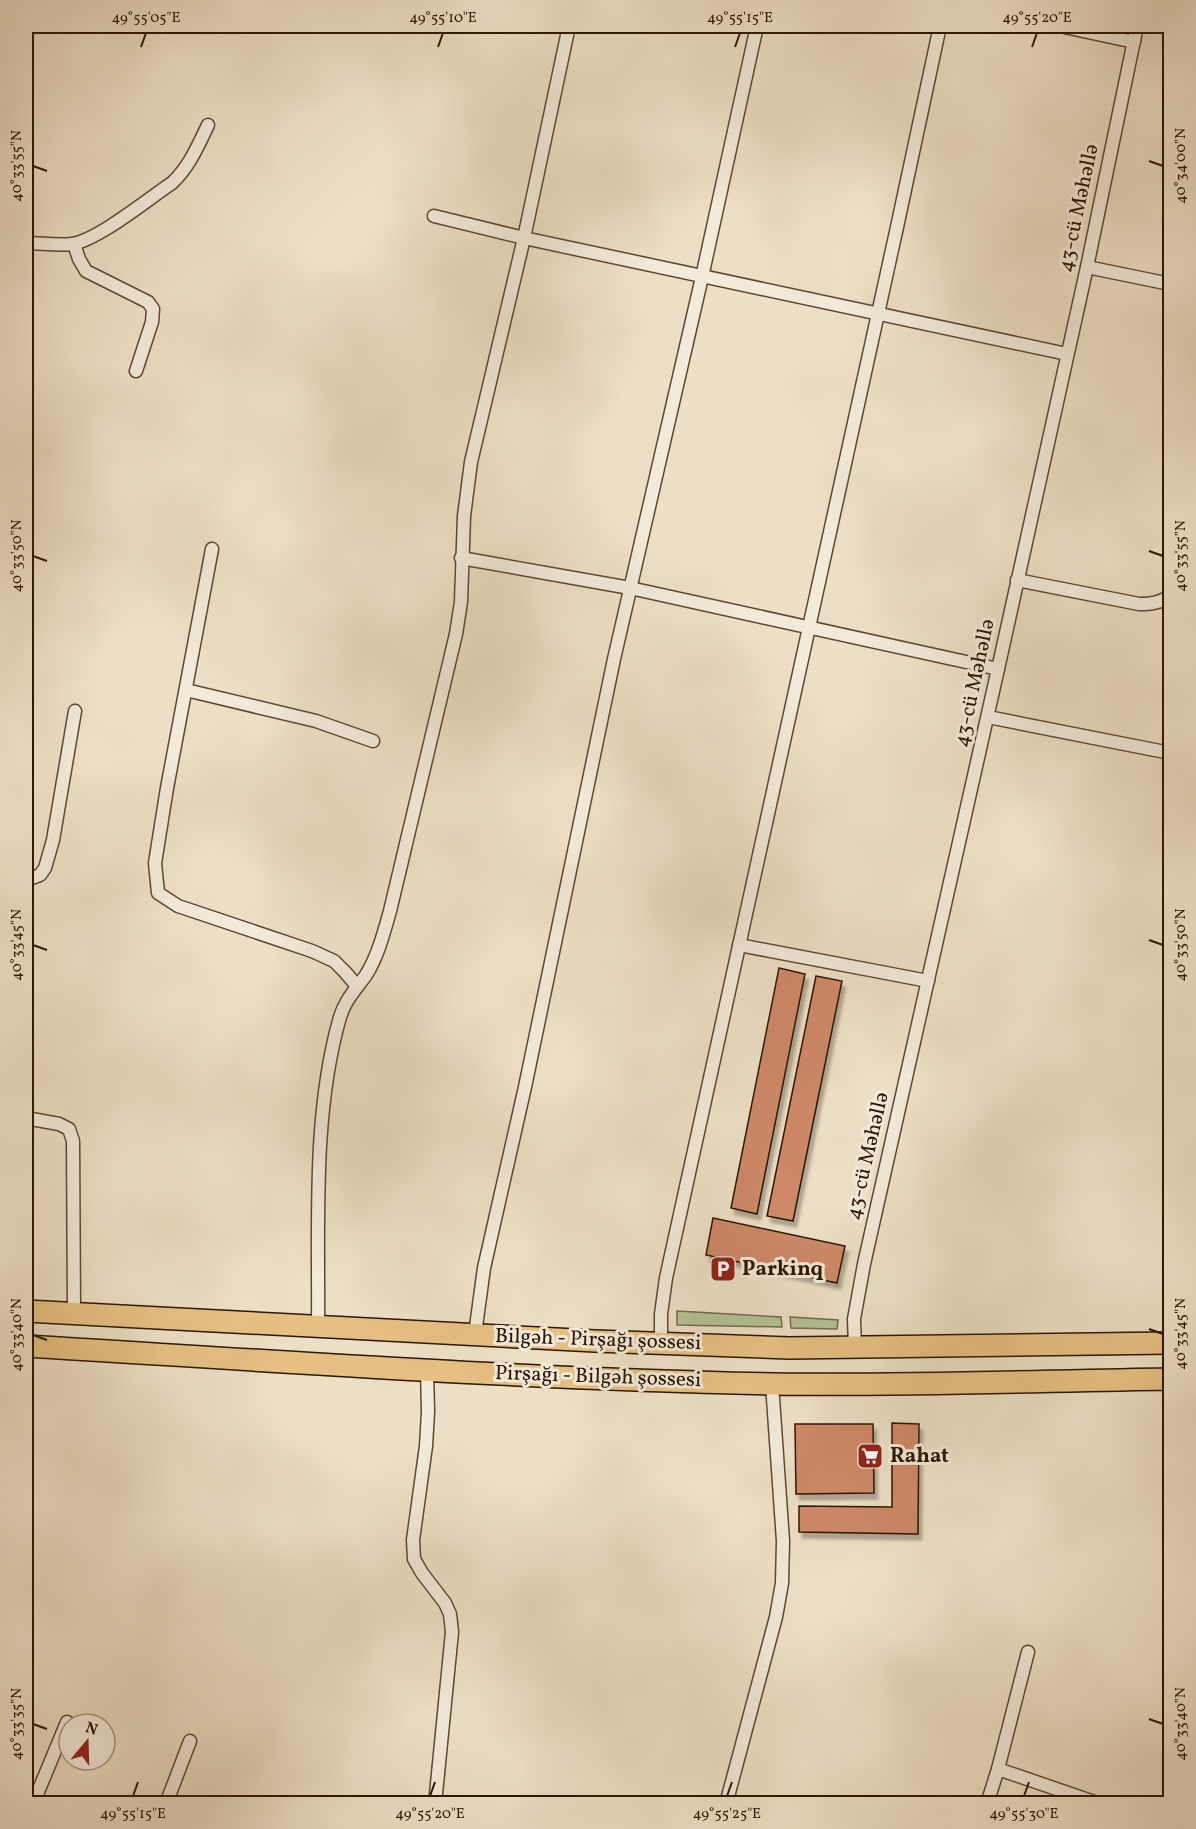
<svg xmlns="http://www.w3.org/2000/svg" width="1196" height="1829" viewBox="0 0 1196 1829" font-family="Vollkorn,serif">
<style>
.green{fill:#b5c297;stroke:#706c4c;stroke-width:1.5}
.building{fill:#ce8868;stroke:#2b1600;stroke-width:1.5;filter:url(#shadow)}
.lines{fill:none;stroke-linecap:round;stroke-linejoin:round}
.minor-casing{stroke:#5c4832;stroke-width:15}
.trunk-casing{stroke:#2b1600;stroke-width:24}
.minor{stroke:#f3eada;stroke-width:12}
.trunk{stroke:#e6c083;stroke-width:21}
.ticks{fill:none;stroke:#2b1600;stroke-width:2}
.labels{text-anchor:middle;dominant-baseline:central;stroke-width:6;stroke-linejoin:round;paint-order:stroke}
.street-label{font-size:21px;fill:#2b1600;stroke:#f3eada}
.poi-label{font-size:21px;font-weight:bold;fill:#2b1600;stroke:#f3eada;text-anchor:start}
.neatline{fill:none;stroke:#2b1600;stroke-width:2}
.ticks-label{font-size:15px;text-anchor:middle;fill:#2b1600}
</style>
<defs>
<filter id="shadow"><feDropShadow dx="3.5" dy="6" stdDeviation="1.5" flood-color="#0004"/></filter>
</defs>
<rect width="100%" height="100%" fill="#eddfc6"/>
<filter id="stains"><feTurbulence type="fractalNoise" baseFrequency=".00333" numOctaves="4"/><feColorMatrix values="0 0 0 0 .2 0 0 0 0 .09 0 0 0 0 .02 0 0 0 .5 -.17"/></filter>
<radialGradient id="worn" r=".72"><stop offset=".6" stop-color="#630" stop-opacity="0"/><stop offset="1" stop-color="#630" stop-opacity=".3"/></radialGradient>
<g class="green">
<polygon points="677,1311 781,1317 782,1327 677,1325"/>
<polygon points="790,1317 838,1320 837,1329 791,1328"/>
</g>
<g class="building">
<polygon points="779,968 805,974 757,1214 731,1208"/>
<polygon points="816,976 842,981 793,1221 767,1216"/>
<polygon points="713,1218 845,1246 837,1283 706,1255"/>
<polygon points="892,1423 919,1424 918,1534 799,1532 799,1506 892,1507"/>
<polygon points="795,1424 873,1424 874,1493 796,1494"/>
</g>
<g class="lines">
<g class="minor-casing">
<g id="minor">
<polyline points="1060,26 1134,42"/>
<polyline points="434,216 524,238 1067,354"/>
<path d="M26 243C41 243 57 246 72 244 98 240 148 199 172 183 189 167 198 146 208 125"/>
<polyline points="74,244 79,259 86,271 148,302 153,309 152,322 136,371"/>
<polyline points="1087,267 1170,284"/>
<polyline points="212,549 167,788 155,863 158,893 178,906 312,951 334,961 345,972 357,986"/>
<polyline points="461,558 630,588 998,669"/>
<path d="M1017 580 1139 604C1151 604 1160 603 1170 596"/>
<polyline points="186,690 316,721 373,741"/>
<polyline points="988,717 1170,753"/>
<polyline points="26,877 32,878 40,875 45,868 53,840 75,711"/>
<polyline points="739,945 928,981"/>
<polyline points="26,1118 59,1124 69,1129 73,1141 74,1313"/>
<path d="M318 1326C319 1225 312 1115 340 1017 345 1000 356 989 366 975 378 956 384 932 390 911L456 634 461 602 464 516 471 462 524 238 569 26"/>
<polyline points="475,1334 484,1268 525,1087 614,659 702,277 757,26"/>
<path d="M661 1342V1314L666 1278C755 860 852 444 940 26"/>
<polyline points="855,1348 854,1319 864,1264 998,669 1087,267 1137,26"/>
<polyline points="427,1369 428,1412 426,1446 413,1540 414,1559 422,1573 445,1603 450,1614 452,1632 435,1804"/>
<polyline points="1028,1652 998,1769 1100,1804"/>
<polyline points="33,1804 67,1722"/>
<polyline points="166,1804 190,1741"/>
<polyline points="726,1804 776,1617 782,1583 783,1541 772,1384"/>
<polyline points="987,1804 998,1769"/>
</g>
</g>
<g class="trunk-casing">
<g id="trunk">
<polyline points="26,1311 595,1341 789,1348 1170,1343"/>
<path d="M26 1346C274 1361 524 1379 773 1384 906 1386 1038 1381 1170 1379"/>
</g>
</g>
<use href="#minor" class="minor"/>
<use href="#trunk" class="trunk"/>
</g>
<path class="ticks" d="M141 47 146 33M438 47 443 33M735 47 740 33M1032 47 1037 33M1149 161 1163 166M33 166 47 171M1149 551 1163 556M33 556 47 561M1149 940 1163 945M33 945 47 950M1149 1329 1163 1334M33 1335 47 1340M1149 1719 1163 1724M33 1724 47 1729M133 1796 138 1782M430 1796 435 1782M727 1796 732 1782M1024 1796 1029 1782"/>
<defs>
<g id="parking-square" transform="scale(1.35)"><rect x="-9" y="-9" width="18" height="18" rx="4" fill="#8f2418" stroke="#f3eada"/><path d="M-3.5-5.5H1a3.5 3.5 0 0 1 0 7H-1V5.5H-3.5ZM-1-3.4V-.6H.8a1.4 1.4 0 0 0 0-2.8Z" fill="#fff"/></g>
<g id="supermarket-square" transform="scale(1.35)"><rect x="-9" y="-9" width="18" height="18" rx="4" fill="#8f2418" stroke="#f3eada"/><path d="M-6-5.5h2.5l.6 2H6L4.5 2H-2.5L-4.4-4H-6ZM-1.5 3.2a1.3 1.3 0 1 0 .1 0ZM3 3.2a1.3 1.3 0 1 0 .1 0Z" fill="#fff"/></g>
</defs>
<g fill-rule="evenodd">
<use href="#parking-square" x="723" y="1269"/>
<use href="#supermarket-square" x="870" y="1456"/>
</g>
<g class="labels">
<g class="street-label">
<text transform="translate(1079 208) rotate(-78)">43-cü Məhəllə</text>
<text transform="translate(975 683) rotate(-78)">43-cü Məhəllə</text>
<text transform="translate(868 1156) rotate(-77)">43-cü Məhəllə</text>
<text transform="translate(598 1340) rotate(2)">Bilgəh - Pirşağı şossesi</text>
<text transform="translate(598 1377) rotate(2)">Pirşağı - Bilgəh şossesi</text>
</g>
<g class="poi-label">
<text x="742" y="1269">Parkinq</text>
<text x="890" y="1456">Rahat</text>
</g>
</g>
<rect width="1196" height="1829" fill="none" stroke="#eddfc6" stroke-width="66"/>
<g transform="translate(87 1742) rotate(19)"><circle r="28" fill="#f3eada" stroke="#a39583" stroke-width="1.5"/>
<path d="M0-4.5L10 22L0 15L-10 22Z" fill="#8f2418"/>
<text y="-9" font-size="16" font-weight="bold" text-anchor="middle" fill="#2b1600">N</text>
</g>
<rect x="33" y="33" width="1130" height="1763" class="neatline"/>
<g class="ticks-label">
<text x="146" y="22">49°55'05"E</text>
<text x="443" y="22">49°55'10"E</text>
<text x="740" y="22">49°55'15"E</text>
<text x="1037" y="22">49°55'20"E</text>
<text transform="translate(1180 166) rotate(-90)" y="5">40°34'00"N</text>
<text transform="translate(16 166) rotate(-90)" y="5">40°33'55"N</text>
<text transform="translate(1180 556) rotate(-90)" y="5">40°33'55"N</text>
<text transform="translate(16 556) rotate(-90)" y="5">40°33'50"N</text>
<text transform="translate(1180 945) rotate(-90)" y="5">40°33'50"N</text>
<text transform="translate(16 945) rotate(-90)" y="5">40°33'45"N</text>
<text transform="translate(1180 1334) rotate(-90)" y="5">40°33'45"N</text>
<text transform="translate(16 1335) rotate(-90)" y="5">40°33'40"N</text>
<text transform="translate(1180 1724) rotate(-90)" y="5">40°33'40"N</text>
<text transform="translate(16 1724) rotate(-90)" y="5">40°33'35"N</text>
<text x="133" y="1818">49°55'15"E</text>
<text x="430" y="1818">49°55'20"E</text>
<text x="727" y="1818">49°55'25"E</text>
<text x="1024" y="1818">49°55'30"E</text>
</g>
<rect width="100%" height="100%" filter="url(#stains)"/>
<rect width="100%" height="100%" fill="url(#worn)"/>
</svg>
